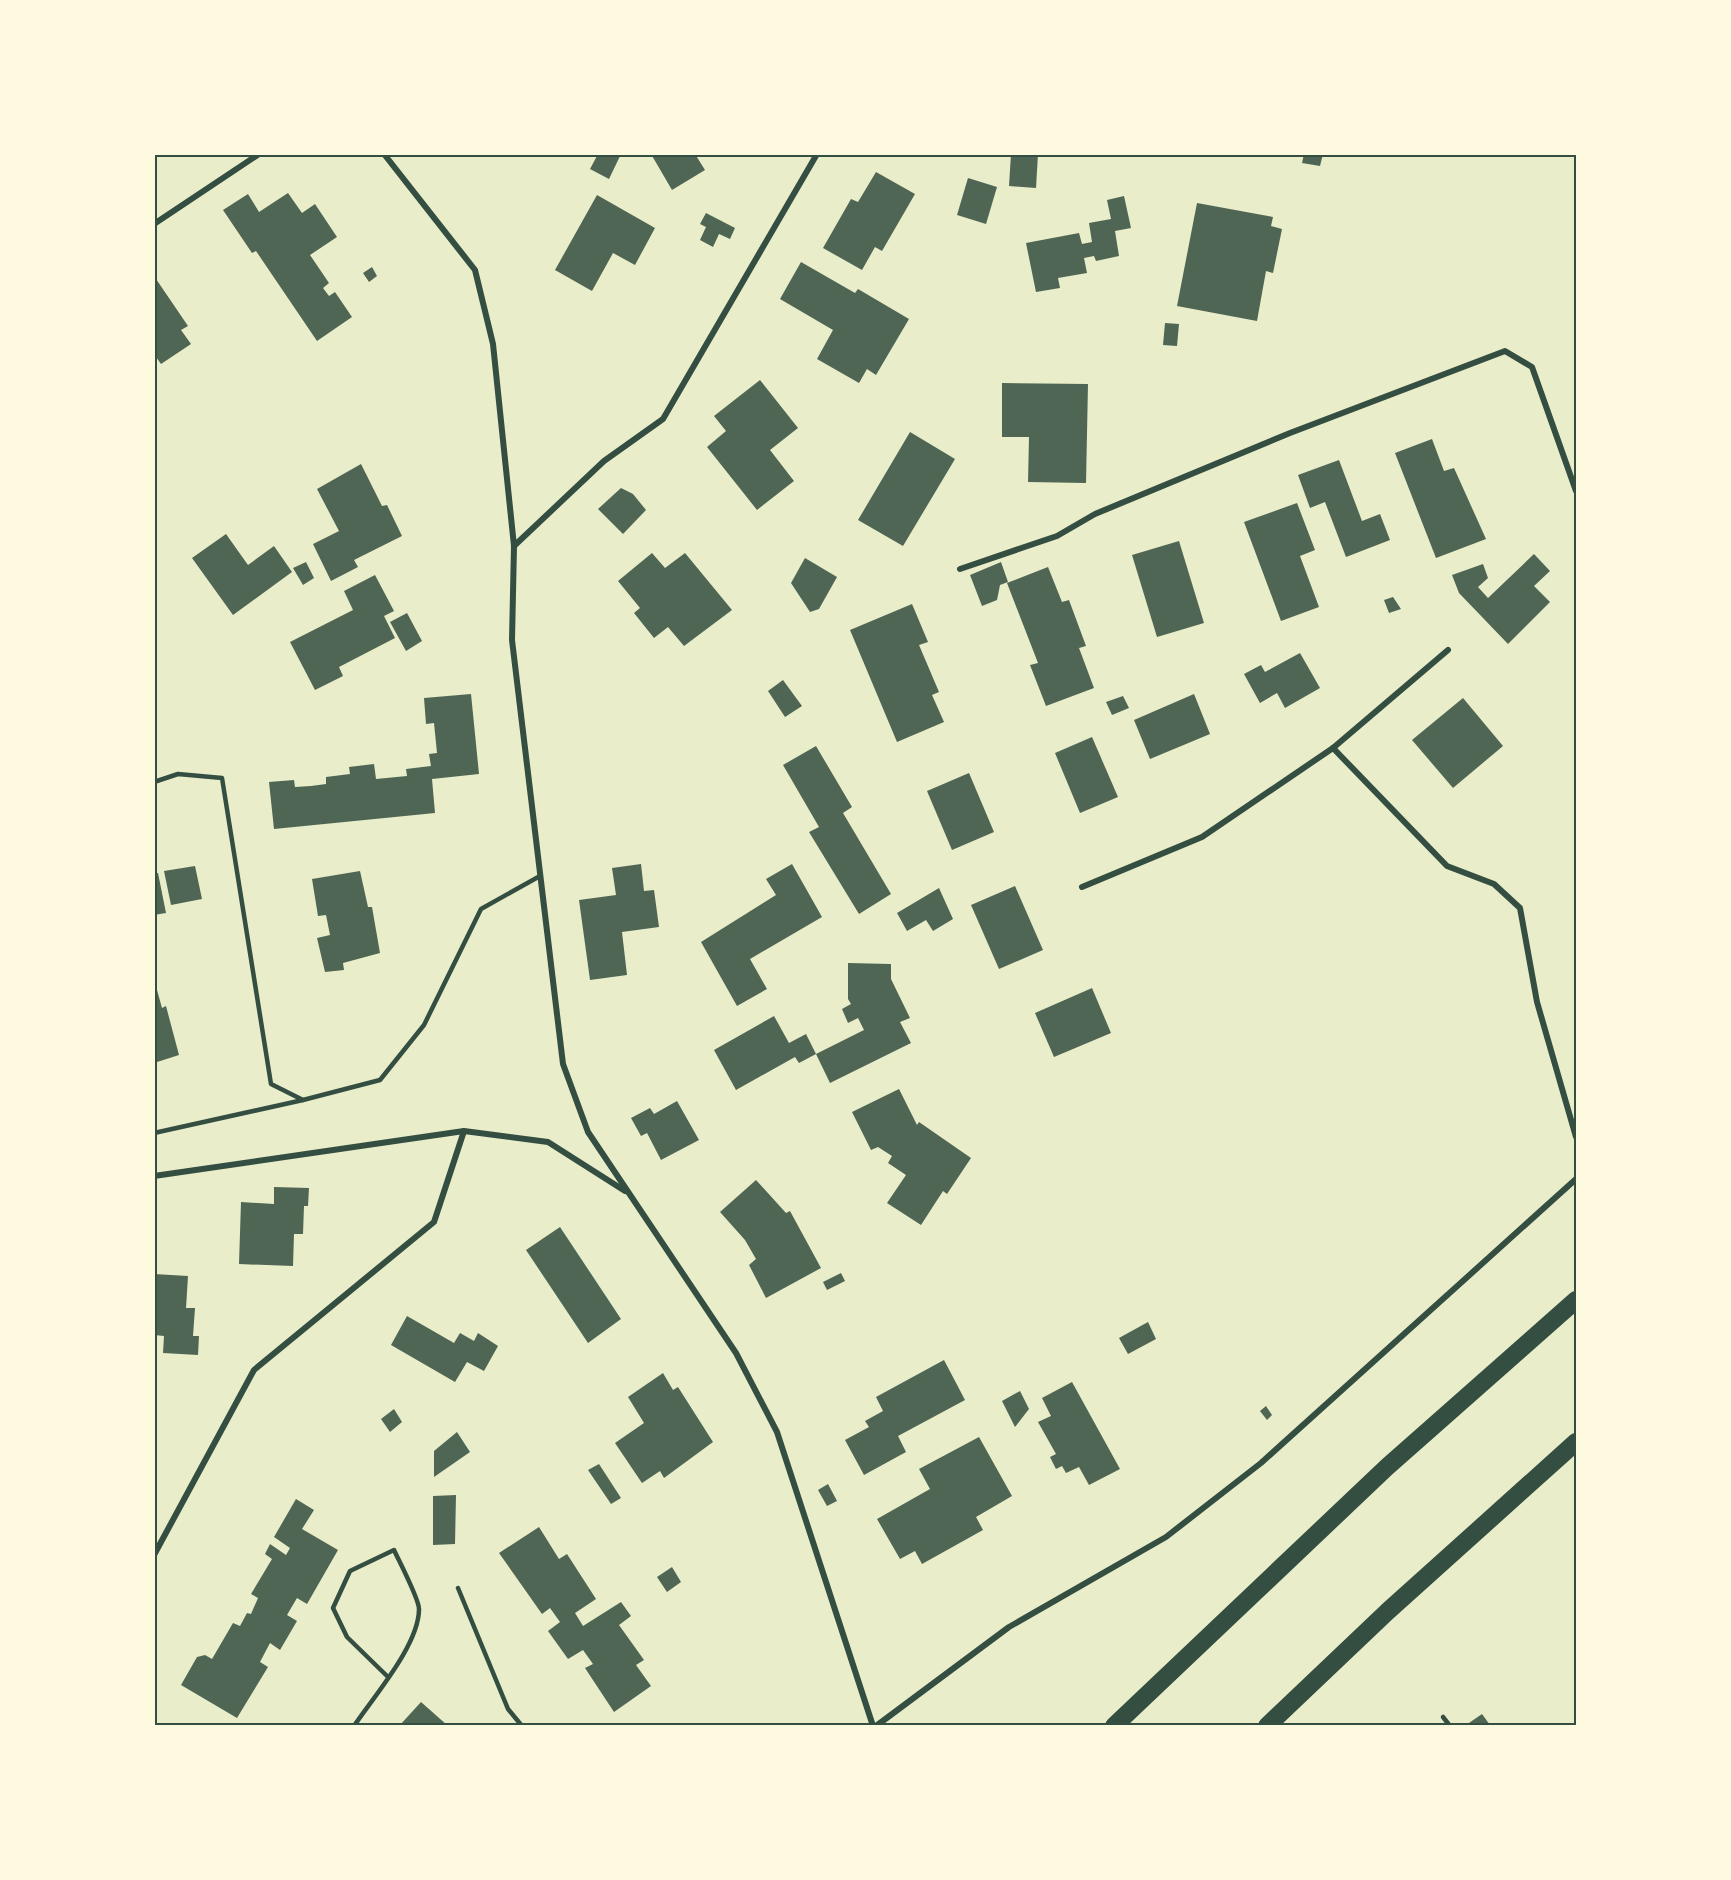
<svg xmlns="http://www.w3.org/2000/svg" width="1731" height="1880" viewBox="0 0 1731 1880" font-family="'Sofia Sans Condensed',sans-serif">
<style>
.building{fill:#4f6655}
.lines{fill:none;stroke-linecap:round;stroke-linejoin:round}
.service{stroke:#344e41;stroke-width:4.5}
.minor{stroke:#344e41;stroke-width:6}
.motorway{stroke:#344e41;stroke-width:18}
.neatline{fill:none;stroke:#344e41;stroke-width:2}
</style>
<rect width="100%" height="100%" fill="#e9edc9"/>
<g class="building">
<polygon points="598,154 621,154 609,179 590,169"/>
<polygon points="651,154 695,154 705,170 672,190"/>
<polygon points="1011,154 1038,154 1036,188 1009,186"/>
<polygon points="1304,154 1323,154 1320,166 1302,163"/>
<polygon points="876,172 915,194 882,251 875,247 862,270 823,248 851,199 858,202"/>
<polygon points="968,178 997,187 986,224 957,215"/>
<polygon points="288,193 302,213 315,204 337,237 310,255 329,283 323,288 329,296 335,292 352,317 317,341 256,251 252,253 223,210 248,194 259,212"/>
<polygon points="597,195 655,228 635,265 613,253 592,291 555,270"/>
<polygon points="1124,196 1131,228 1115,231 1119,256 1096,261 1094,256 1084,258 1087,273 1058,278 1060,288 1036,292 1026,243 1079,233 1082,244 1092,242 1089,223 1111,219 1107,200"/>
<polygon points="1197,203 1273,217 1271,226 1282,229 1273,273 1266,271 1257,321 1177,306"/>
<polygon points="706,213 735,228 730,239 719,234 713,247 700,240 706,227 700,224"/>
<polygon points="801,262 855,293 858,289 909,319 876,375 867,369 859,383 817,359 833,330 780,299"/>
<polygon points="372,267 377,276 369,282 363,273"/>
<polygon points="154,276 188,326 181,330 191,344 161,364 154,354"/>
<polygon points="1165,323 1179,324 1177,346 1163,345"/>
<polygon points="760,380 798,428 770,450 794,481 757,510 707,447 726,431 714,416"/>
<polygon points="1002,383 1088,384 1086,483 1028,482 1029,437 1002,437"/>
<polygon points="910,432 955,459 903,546 858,520"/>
<polygon points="1432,439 1444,471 1454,468 1486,539 1436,558 1395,453"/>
<polygon points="1339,460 1362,521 1380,514 1390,540 1346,557 1325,502 1310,508 1298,475"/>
<polygon points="361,464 382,506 387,505 402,536 354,560 358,567 331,581 313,544 339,531 317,489"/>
<polygon points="621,488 633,494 646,510 623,534 598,509"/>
<polygon points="1297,503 1315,550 1300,556 1319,607 1281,621 1244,522"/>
<polygon points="226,534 248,565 274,546 292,572 233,615 192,558"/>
<polygon points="1179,541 1204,623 1157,637 1132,555"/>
<polygon points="652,553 665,568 685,553 732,610 684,646 668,627 654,638 634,613 640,608 618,581"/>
<polygon points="1534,554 1550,571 1534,586 1550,602 1508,644 1459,593 1452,575 1483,564 1488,578 1478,587 1488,598"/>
<polygon points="805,558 837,577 819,609 810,612 791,583"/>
<polygon points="306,562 314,578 303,585 293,568"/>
<polygon points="1001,562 1008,582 1000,585 997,600 982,606 970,575"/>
<polygon points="1048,567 1062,602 1069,600 1086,646 1079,648 1094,688 1046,706 1030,665 1038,663 1007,583"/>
<polygon points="375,575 394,611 384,616 395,638 339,667 343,676 315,690 290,642 353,610 344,591"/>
<polygon points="1393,597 1401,609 1389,613 1384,600"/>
<polygon points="912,604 928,642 919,645 939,692 932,695 944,722 897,742 850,630"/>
<polygon points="407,613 422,641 406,651 390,622"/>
<polygon points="1300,653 1320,688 1285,708 1277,693 1260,703 1244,674 1261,665 1265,672"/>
<polygon points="783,680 802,706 785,717 768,691"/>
<polygon points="471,694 479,774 432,779 435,813 274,829 269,782 294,780 295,787 311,786 326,784 326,777 350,774 349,767 374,764 376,779 407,776 406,769 431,766 429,754 437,753 434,723 426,724 424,698"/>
<polygon points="1194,694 1210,734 1150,759 1134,720"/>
<polygon points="1123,696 1129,708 1112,715 1106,702"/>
<polygon points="1463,698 1503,746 1453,788 1412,740"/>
<polygon points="1092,737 1118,797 1080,813 1055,753"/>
<polygon points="816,746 852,807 843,813 891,894 859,914 809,832 819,827 783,765"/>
<polygon points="969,773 994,832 952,850 927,791"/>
<polygon points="641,864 644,891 654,890 659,927 622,932 627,975 590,980 579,900 616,895 612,868"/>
<polygon points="792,864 822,917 750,959 767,989 737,1006 701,942 776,895 766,879"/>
<polygon points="195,866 202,899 171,905 164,871"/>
<polygon points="360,871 368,907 372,907 380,953 343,963 344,970 325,972 317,938 330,935 326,915 318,916 312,879"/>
<polygon points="154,873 158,873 166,913 154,915"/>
<polygon points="1015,886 1043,950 999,969 971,905"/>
<polygon points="939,888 953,919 933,931 926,920 907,931 897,913"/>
<polygon points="848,963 891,964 891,979 910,1018 900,1022 911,1043 830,1083 816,1054 864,1030 858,1018 848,1023 842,1009 851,1004 848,999"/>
<polygon points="154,979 162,1008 166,1006 179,1055 154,1063"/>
<polygon points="1092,988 1111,1033 1054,1057 1035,1013"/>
<polygon points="774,1016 789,1043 806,1034 816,1054 799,1063 795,1057 736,1090 714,1050"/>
<polygon points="899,1089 917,1125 919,1122 971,1158 947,1194 943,1191 921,1225 887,1203 906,1175 888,1163 892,1156 878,1147 871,1150 852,1112"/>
<polygon points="677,1101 699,1140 661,1160 647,1133 641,1136 631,1118 650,1108 654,1114"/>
<polygon points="756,1180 786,1213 790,1211 821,1268 766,1298 749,1265 756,1259 745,1240 720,1212"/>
<polygon points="274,1187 309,1188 308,1206 304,1206 303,1234 294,1234 293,1266 239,1264 241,1202 274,1204"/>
<polygon points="560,1227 621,1319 588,1343 526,1250"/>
<polygon points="841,1273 845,1281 827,1290 823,1282"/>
<polygon points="154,1274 188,1276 186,1308 195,1308 193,1336 199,1336 198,1355 163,1353 164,1336 154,1335"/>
<polygon points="407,1316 454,1343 460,1333 474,1341 478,1333 498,1346 484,1371 467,1362 455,1382 391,1345"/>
<polygon points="1148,1322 1156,1339 1128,1354 1119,1338"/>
<polygon points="944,1360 965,1400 898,1436 906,1452 864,1475 845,1440 869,1427 865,1421 883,1411 876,1397"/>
<polygon points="663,1373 673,1390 678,1387 713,1442 664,1478 660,1471 642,1483 615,1443 644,1423 628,1397"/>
<polygon points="1072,1382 1120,1469 1089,1485 1079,1467 1066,1473 1062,1466 1056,1469 1050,1457 1056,1454 1038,1422 1051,1416 1042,1398"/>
<polygon points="1020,1391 1029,1409 1015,1427 1002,1401"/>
<polygon points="1266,1406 1272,1415 1267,1420 1260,1411"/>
<polygon points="394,1409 402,1422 390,1432 381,1419"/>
<polygon points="457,1432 470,1452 434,1477 434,1451"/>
<polygon points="979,1437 1012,1496 976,1517 983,1530 922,1564 915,1551 900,1559 877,1519 930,1489 919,1469"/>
<polygon points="599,1464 621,1498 611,1504 588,1470"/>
<polygon points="828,1484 837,1501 827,1506 818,1490"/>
<polygon points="456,1495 455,1544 433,1545 433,1496"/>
<polygon points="296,1499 314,1510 302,1529 338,1550 307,1604 297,1598 287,1615 297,1621 280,1650 270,1643 260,1662 268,1667 237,1718 181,1685 197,1657 205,1655 212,1659 233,1623 240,1626 247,1613 251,1614 258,1598 251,1594 272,1559 265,1554 270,1544 286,1555 290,1548 274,1537"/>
<polygon points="539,1527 559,1559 567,1554 596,1599 575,1613 583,1626 621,1602 631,1616 619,1625 644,1660 636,1665 651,1686 614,1712 585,1668 593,1664 583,1650 568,1659 548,1631 560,1622 550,1608 542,1614 499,1553"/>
<polygon points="672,1567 681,1582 667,1592 657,1577"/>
<polygon points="421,1702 447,1725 400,1725"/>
<polygon points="1482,1714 1490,1725 1466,1725"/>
</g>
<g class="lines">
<g class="service">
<polyline points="154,782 178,774 222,778 271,1084 303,1100 380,1080 424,1025 481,909 540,876"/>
<polyline points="154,1133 303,1100"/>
<polyline points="458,1588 508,1709 522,1726"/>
<polyline points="1443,1717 1450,1726"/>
<path d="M354 1726C374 1696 419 1645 419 1609 419 1599 399 1561 394 1550L350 1571 333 1608 347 1637 387 1676"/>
</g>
<g class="minor">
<polyline points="384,154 475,270 493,344 514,546 512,640 563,1064 588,1132 736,1353 777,1432 873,1726"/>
<polyline points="154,224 259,154"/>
<polyline points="514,546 604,461 663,419 817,154"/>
<polyline points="960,569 1057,536 1095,514 1290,433 1505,351 1532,367 1576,491"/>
<polyline points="1333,748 1447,866 1494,884 1520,908 1537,1002 1576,1137"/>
<polyline points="1082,887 1202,837 1333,748 1448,650"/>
<polyline points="154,1176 464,1131 548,1142 625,1191"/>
<polyline points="154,1555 254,1370 434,1222 464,1131"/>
<polyline points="876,1726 1009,1627 1166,1537 1261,1463 1576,1179"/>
</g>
<g class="motorway">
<polyline points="1114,1726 1387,1467 1576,1300"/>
<polyline points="1267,1726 1388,1611 1576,1442"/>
</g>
</g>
<rect width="1731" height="1880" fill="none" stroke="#fefae0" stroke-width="312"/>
<rect x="156" y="156" width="1419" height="1568" class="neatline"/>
</svg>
